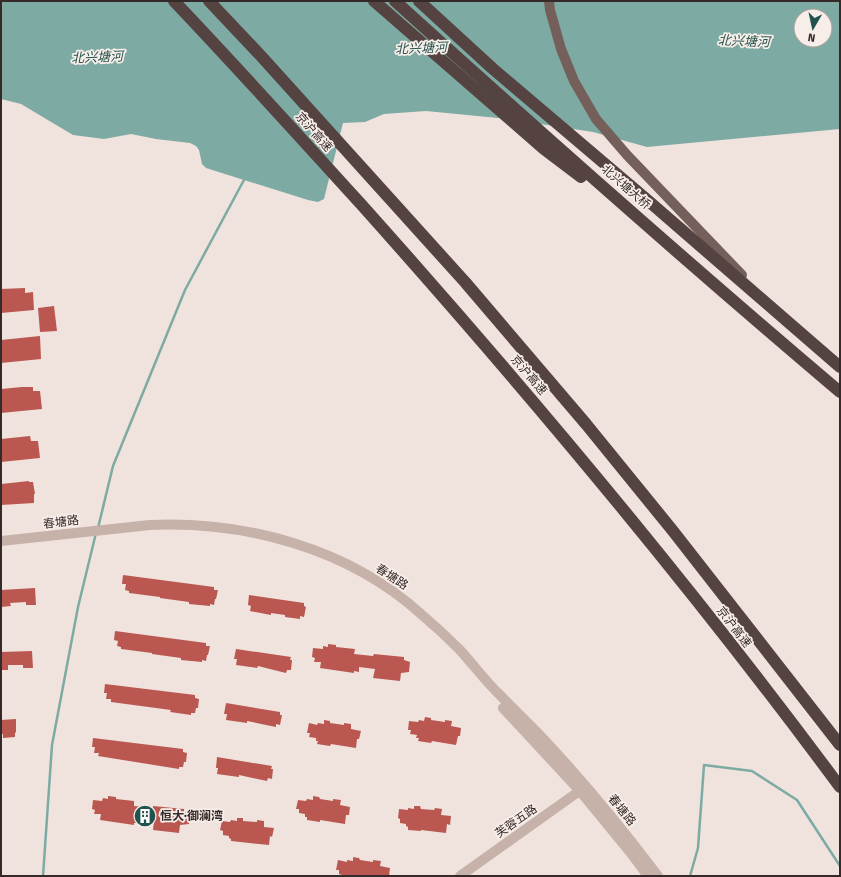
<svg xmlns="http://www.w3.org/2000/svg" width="841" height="877" viewBox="0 0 841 877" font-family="'Fira Sans','Noto Sans SC',sans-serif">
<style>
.water{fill:#7eaaa4;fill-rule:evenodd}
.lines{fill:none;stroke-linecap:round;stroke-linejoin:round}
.stream{stroke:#7eaaa4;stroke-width:2.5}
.building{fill:#ba5750}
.minor{stroke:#c7b2aa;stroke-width:10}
.major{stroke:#755f5b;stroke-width:10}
.highway{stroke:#554341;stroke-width:12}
.labels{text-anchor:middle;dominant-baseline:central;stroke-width:3.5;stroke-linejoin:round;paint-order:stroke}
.street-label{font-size:12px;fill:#352a29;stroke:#f8eee9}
.poi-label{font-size:12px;font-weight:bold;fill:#352a29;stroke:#f8eee9;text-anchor:start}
.water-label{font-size:13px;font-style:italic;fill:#22524d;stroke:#f8eee9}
</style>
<rect width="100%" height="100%" fill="#f0e3dd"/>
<path class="water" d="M13 1H840V129L647 147 593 132 508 119 426 111 384 114 365 122 343 123 324 199 318 202 308 200 206 168 202 164 199 150 196 146 190 143 156 139 131 134 104 139 73 135 21 104 1 99V2ZM801 16H825V40H801Z"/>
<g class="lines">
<g class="stream">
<polyline points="98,528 113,466 185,290 245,178"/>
<polyline points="43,876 52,745 78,607 96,533"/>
<polyline points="690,876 698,848 704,765 752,771 797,800 840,866"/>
</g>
</g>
<g class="building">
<polygon points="25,288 25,293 33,292 34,310 1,313 1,289"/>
<polygon points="54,306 57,331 40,332 38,308"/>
<polygon points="40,336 41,359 1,363 1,340"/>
<polygon points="22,387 33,387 33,391 40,391 42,409 1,413 1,389"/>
<polygon points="30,436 31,441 38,441 40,458 1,462 1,439"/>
<polygon points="29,481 29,482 33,482 35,494 34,494 34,503 1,505 1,484"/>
<polygon points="123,575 214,587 214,590 218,590 216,599 215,599 214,605 210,604 210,606 189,604 189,602 160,598 160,597 129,593 129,591 125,590 126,584 122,584"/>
<polygon points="35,588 36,605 26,605 26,602 10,603 11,606 1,607 1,590"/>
<polygon points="249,595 304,603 304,606 306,607 304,617 300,616 300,619 285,617 285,615 271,613 271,615 250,611 251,606 248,605"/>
<polygon points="115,631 206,643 206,646 210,646 208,655 207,655 206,661 202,660 202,662 181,660 181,658 152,654 152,653 121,649 121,647 117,646 118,641 114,640"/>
<polygon points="328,644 336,645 336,647 355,649 354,654 373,656 374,654 404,657 404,660 410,662 409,672 401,673 400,681 373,678 375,669 359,667 359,672 354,671 354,673 320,668 321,662 314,662 315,658 312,657 313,648 323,649 323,646 328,647"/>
<polygon points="236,649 291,657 290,660 292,660 291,670 287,670 286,673 258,666 257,668 236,665 237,659 234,659"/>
<polygon points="32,651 33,668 23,668 23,665 8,665 8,670 1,670 1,652"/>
<polygon points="105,684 195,695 195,698 199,699 198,708 196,708 195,713 191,713 191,715 170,712 171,710 111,702 111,699 106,699 107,693 104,693"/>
<polygon points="226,703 280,712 280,715 282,715 280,725 276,724 276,727 247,721 247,723 226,720 227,714 224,714"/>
<polygon points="425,717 431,718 431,720 445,722 445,720 452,721 451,726 461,728 460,736 458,736 456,745 432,741 431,743 418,741 419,738 416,738 417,735 410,734 411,730 408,730 409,721 418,722 419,720 424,721"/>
<polygon points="16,719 16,732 15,733 15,737 3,738 3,734 1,734 1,720"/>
<polygon points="324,720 330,721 330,723 344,725 344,723 351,724 351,729 361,731 359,739 357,739 356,748 331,744 330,746 317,744 318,741 316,741 316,738 309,737 310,733 307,733 309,723 317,725 318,723 324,724"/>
<polygon points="93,738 183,749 183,752 187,753 186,762 184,762 183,767 179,767 179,769 98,756 99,753 94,753 95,747 92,747"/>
<polygon points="217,757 272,766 271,769 273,769 272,779 268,778 267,781 239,775 239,777 217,774 218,768 216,768"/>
<polygon points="108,796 116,797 116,799 134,801 134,806 153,808 153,806 184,809 184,812 186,812 186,814 190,814 189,824 180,825 179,833 153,830 154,821 139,819 138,823 134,823 134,825 100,820 101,814 94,814 95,810 92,809 93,800 102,801 103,798 108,799"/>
<polygon points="313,796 319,797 320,799 333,801 333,799 341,800 340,805 350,807 349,815 346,815 345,824 320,820 320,822 307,820 307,817 305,817 305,814 299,813 299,809 296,809 298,800 306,801 307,799 313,800"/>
<polygon points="414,806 420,806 421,809 434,810 435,808 442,809 441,815 451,816 450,825 447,824 446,833 421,830 421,831 408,830 408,827 406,826 406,824 400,823 400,819 398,818 399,809 408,810 408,808 414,809"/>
<polygon points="237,818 243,818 243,821 257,822 257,820 264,821 264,827 274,828 272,837 270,836 269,845 231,841 231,839 229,838 229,836 223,835 223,831 220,830 222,821 230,822 231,820 237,821"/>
<polygon points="353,857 359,858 360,860 373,862 373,860 381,861 380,866 390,868 389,876 345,876 339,874 339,870 336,870 338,860 347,862 347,860 353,861"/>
</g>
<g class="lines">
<g class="minor">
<path d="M1 541 150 525C246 521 348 548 421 614 434 625 447 637 459 649 473 664 485 681 500 695 516 712 534 728 550 746 588 787 624 831 658 876"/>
<polyline points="503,708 580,791 630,852 648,876"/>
<polyline points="460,876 585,787"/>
</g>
<polyline class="major" points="549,1 550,10 561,49 574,81 596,119 627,155 742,275"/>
<g class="highway">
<path d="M174 1C237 67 298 135 360 203 528 391 690 584 840 787"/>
<polyline points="209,1 261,56 465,282 586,424 673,531 840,745"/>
<polyline points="374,1 544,149 581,177"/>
<path d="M395 1C541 133 689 264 840 392"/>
<polyline points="419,1 492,68 645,198 840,367"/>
</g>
</g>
<defs>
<g id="building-disc" transform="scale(1.15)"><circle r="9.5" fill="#22524d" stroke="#f8eee9"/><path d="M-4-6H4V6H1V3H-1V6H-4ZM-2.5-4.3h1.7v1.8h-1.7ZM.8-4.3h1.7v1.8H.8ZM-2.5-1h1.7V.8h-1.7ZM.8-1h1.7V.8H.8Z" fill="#fff"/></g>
</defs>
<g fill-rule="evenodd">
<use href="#building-disc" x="145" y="816"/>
</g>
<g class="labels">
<g class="street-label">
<text transform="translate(314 132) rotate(48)">京沪高速</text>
<text transform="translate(626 187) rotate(41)">北兴塘大桥</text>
<text transform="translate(529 375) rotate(49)">京沪高速</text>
<text transform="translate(61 522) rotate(-7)">春塘路</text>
<text transform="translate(392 577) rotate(33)">春塘路</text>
<text transform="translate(734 627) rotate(52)">京沪高速</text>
<text transform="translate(622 810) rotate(51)">春塘路</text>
<text transform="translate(516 821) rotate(-35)">芙蓉五路</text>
</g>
<g class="poi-label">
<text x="160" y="816">恒大·御澜湾</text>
</g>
<g class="water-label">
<text transform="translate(744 41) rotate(2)">北兴塘河</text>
<text transform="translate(421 48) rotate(-2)">北兴塘河</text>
<text transform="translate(97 57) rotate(-2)">北兴塘河</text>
</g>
</g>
<rect width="841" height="877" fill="none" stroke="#352a29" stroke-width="4"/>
<g transform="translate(813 28) rotate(189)"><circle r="19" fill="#f8eee9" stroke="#aaa09c"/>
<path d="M0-3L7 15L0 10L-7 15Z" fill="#22524d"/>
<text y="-6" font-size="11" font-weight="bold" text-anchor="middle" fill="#352a29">N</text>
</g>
</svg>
